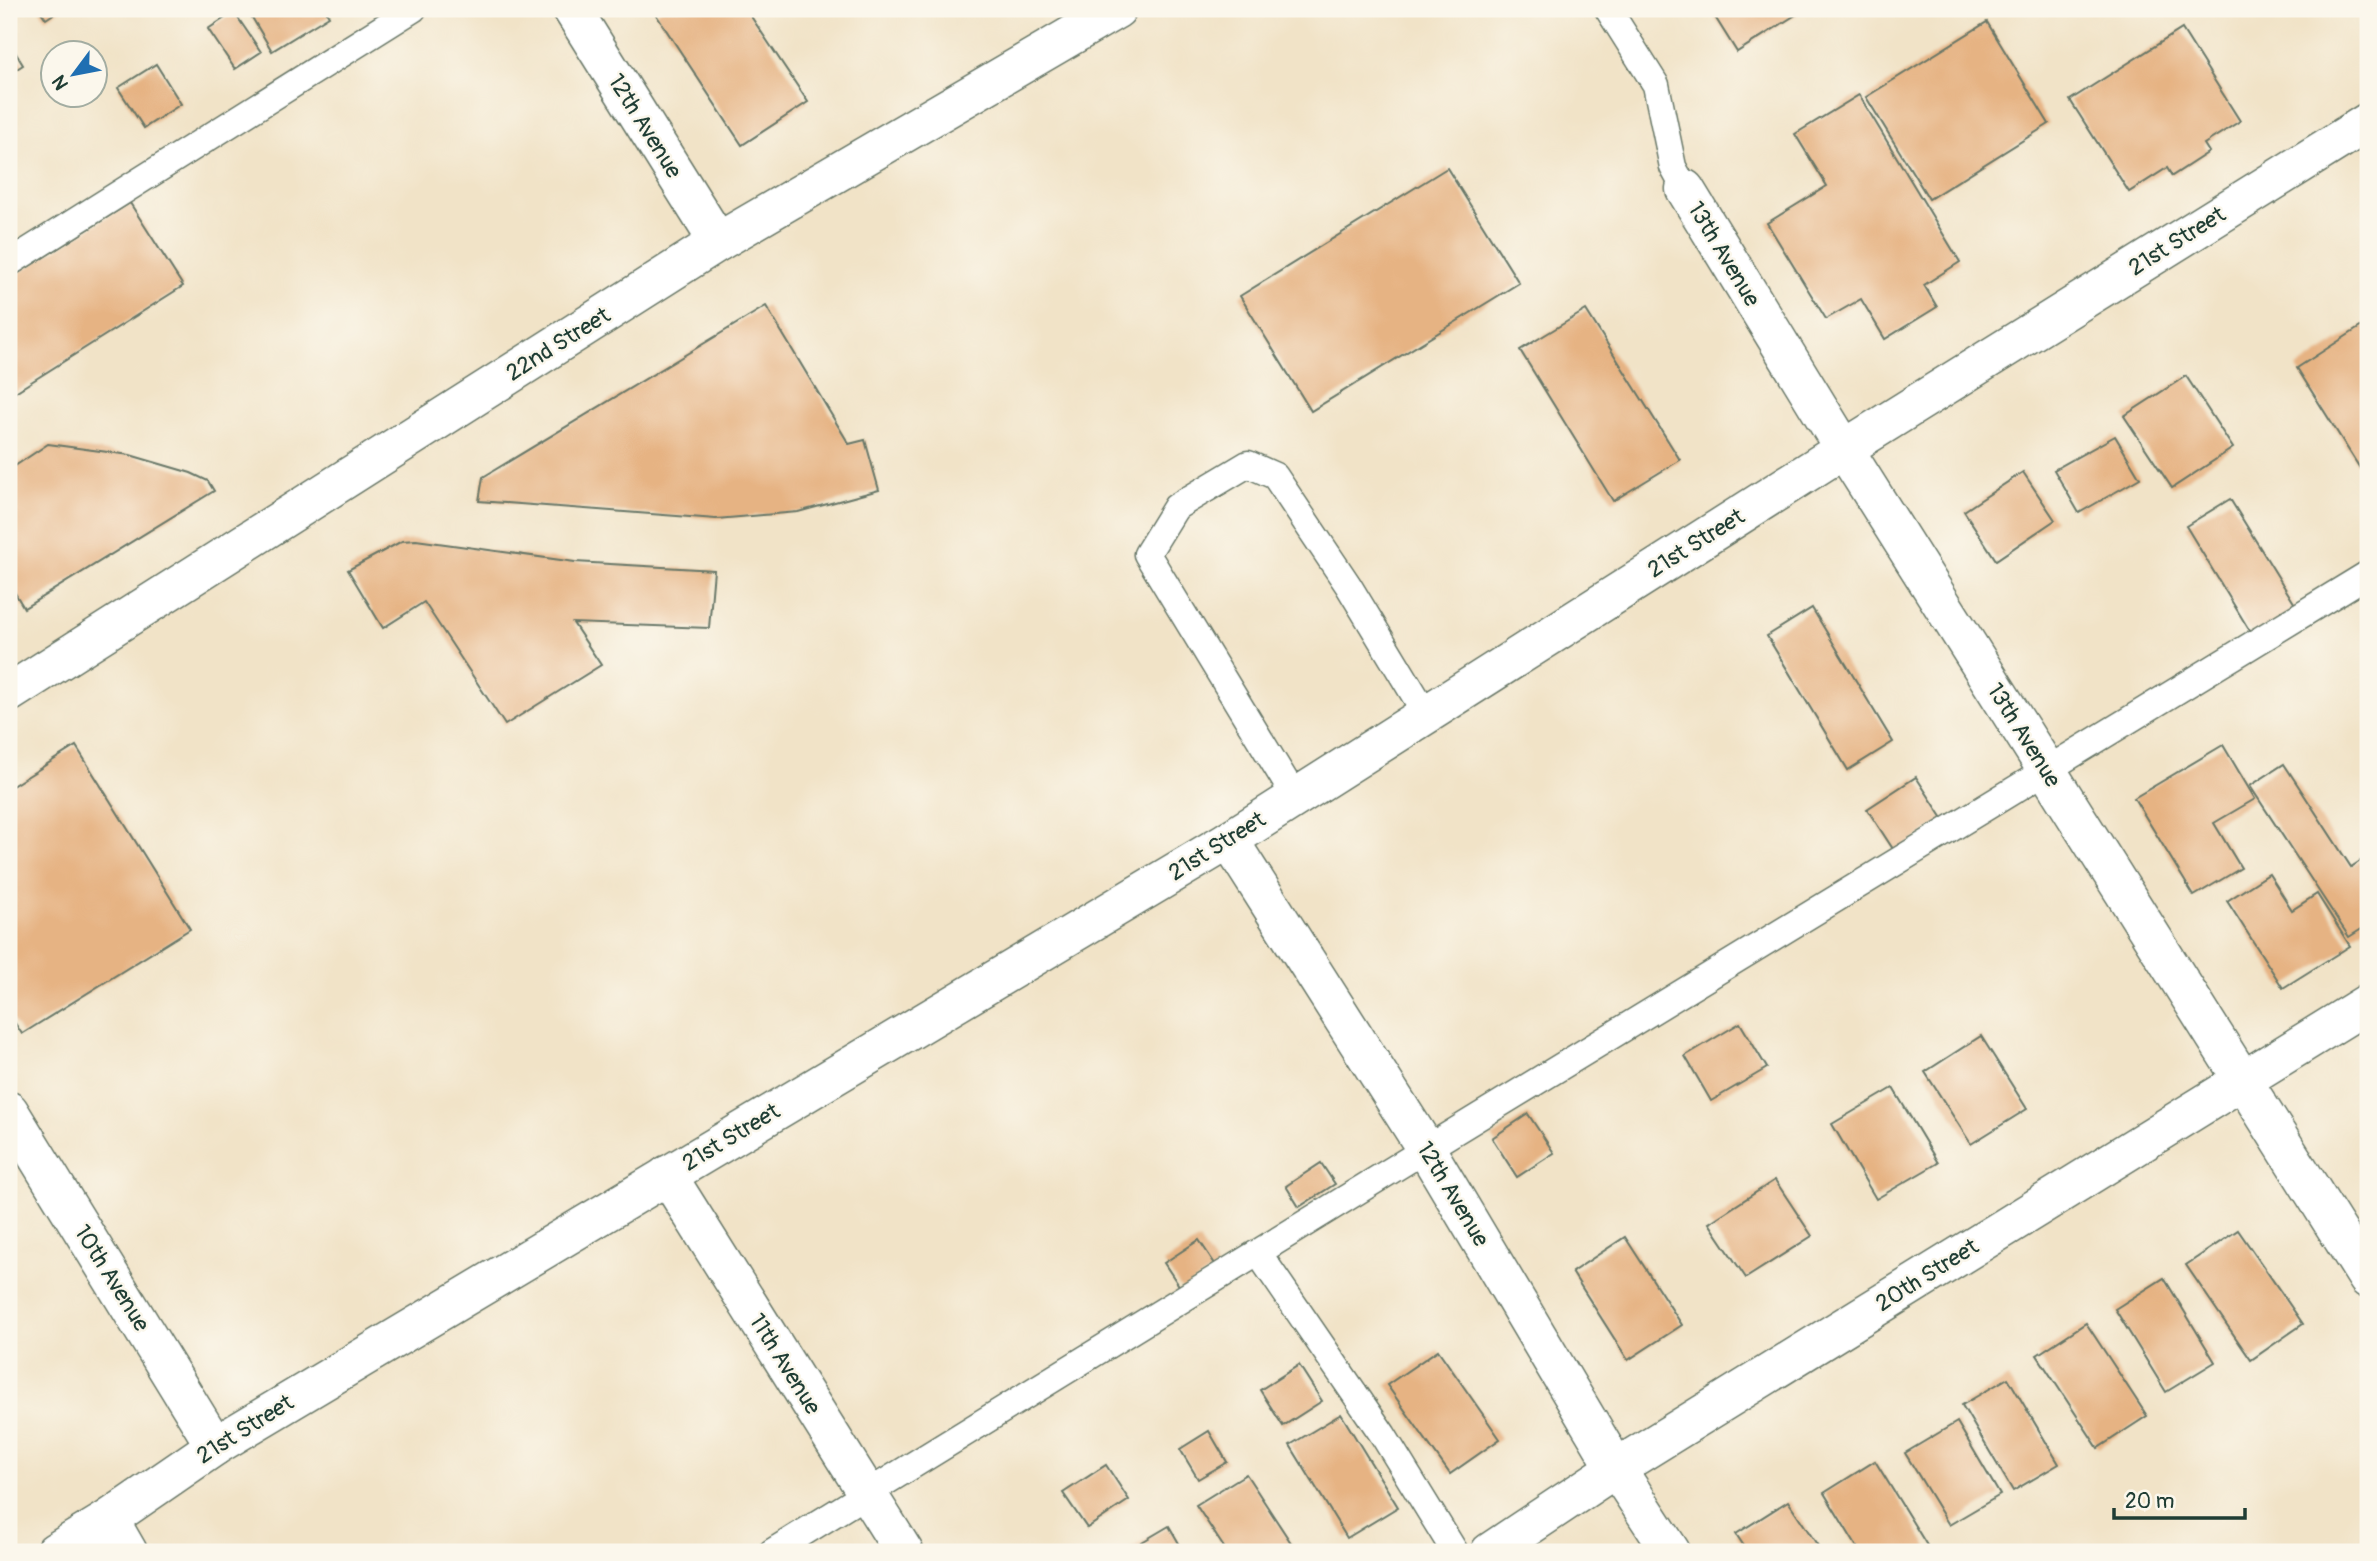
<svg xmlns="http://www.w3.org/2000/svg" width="2377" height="1561" viewBox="0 0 2377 1561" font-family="Pangolin,sans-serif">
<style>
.building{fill:#e6b383}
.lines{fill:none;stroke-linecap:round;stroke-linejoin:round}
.service-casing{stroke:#687767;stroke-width:29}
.minor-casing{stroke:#687767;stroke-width:41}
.tertiary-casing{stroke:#687767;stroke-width:41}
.service{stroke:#fff;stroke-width:26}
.minor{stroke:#fff;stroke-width:38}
.tertiary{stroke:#fff;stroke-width:38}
.labels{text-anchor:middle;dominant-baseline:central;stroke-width:5;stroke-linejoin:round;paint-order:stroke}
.street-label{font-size:23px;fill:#1f3d34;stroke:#fbf7ec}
</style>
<rect width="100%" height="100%" fill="#fbf7ec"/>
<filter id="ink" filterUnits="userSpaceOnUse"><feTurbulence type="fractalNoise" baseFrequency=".0143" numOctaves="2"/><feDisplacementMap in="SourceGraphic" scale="14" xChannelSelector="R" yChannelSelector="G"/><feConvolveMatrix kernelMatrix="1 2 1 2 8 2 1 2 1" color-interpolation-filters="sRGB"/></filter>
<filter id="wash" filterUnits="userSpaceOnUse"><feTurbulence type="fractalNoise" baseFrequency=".00686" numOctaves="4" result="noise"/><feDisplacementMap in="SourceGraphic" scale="28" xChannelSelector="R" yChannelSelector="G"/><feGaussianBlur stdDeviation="1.57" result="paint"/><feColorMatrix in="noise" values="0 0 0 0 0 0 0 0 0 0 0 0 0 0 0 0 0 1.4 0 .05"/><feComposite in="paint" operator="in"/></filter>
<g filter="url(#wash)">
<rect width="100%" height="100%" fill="#f1e3c7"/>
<g id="blocks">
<g class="building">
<polygon points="39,9 61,9 46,19"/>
<polygon points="247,9 325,9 329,16 272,51"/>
<polygon points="662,9 746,9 808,102 742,145 655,13"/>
<polygon points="1710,9 1805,9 1737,52"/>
<polygon points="234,12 261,52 235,69 208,29"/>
<polygon points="1987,22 2049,124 1929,199 1866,97"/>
<polygon points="2182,29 2240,121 2204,144 2209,152 2172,176 2167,168 2129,192 2070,100"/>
<polygon points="9,42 23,65 9,74"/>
<polygon points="156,64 181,104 144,128 118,88"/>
<polygon points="1859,95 1960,262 1924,285 1937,307 1885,339 1861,299 1826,319 1767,223 1827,186 1795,134"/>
<polygon points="1447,168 1519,283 1311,411 1240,296"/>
<polygon points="130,203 183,286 9,396 9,279"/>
<polygon points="766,306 849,444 865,440 879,490 798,512 716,519 479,501 483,477"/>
<polygon points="1586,310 1680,460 1613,501 1520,350"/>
<polygon points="2368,322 2368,481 2297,368"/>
<polygon points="2186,376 2233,448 2172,488 2124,416"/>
<polygon points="2115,436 2140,478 2079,513 2054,470"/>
<polygon points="48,444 130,455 191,473 208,481 214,491 24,608 9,583 9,470"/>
<polygon points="2023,472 2055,520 1996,560 1964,511"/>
<polygon points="2230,499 2299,611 2254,638 2186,526"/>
<polygon points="416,540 575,562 714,570 709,628 573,623 601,665 505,725 424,602 383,628 348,570 402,541"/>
<polygon points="1812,608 1893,742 1848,770 1767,636"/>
<polygon points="2223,745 2255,799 2214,823 2241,868 2194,896 2134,798"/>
<polygon points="76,746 190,929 22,1034 9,1014 9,788"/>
<polygon points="2284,764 2351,867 2368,856 2368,925 2349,937 2250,786"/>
<polygon points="1916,777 1944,820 1895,852 1867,809"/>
<polygon points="2269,874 2292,910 2317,894 2350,946 2283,988 2227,901"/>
<polygon points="1740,1023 1767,1068 1711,1101 1685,1056"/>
<polygon points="1981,1036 2027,1109 1971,1144 1925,1072"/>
<polygon points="1893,1088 1938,1163 1876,1199 1832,1124"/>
<polygon points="1528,1114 1554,1153 1517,1177 1492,1138"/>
<polygon points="1321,1163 1335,1184 1299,1207 1286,1186"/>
<polygon points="1775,1180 1812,1236 1746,1278 1709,1223"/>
<polygon points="2238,1230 2303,1324 2251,1360 2186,1265"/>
<polygon points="1625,1237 1682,1325 1628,1360 1572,1272"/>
<polygon points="1199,1240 1217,1267 1182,1290 1164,1263"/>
<polygon points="2164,1278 2215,1362 2166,1392 2115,1309"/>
<polygon points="2086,1323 2147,1416 2098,1448 2037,1355"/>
<polygon points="1438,1350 1500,1439 1450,1474 1387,1385"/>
<polygon points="1299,1365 1322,1401 1283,1426 1260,1390"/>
<polygon points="2008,1378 2059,1464 2013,1491 1962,1405"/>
<polygon points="1341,1414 1398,1507 1347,1538 1290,1445"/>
<polygon points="1957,1422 2000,1495 1949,1525 1905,1453"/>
<polygon points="1209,1431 1227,1462 1198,1479 1180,1449"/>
<polygon points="1875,1461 1931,1552 1860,1552 1824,1493"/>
<polygon points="1106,1465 1129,1500 1087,1528 1063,1493"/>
<polygon points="1246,1474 1297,1552 1227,1552 1196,1505"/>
<polygon points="1788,1501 1822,1552 1748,1552 1736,1534"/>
<polygon points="1169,1526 1184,1552 1125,1552"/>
</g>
</g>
</g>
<g filter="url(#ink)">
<use href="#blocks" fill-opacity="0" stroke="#687767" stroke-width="2"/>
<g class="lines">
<g class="service-casing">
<g id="service">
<polyline points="1608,9 1656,85 1673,167 1685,189"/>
<polyline points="9,263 413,9"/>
<polyline points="1295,797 1147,554 1176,507 1248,464 1275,476 1348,585 1426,714"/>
<polyline points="1259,1254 1383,1435 1455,1552"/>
<polyline points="772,1552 1426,1149 2368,574"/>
</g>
</g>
<g class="minor-casing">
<g id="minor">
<polyline points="572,9 718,242"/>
<polyline points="1685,189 1844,449 2368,1279"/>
<polyline points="9,693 718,242 1117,9"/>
<polyline points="1229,840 1426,1149 1616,1468 1671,1552"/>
<polyline points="9,1111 215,1446"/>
<polyline points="667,1175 904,1552"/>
<polyline points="109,1519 128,1552"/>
<polyline points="55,1552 109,1519 215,1446 1229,840 1844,449 2368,122"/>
</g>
</g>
<g class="tertiary-casing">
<polyline id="tertiary" points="1490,1552 1616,1468 2368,1003"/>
</g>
<use href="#service" class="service"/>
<use href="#minor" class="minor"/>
<use href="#tertiary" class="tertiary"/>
</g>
</g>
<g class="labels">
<g class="street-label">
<text transform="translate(645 126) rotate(58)">12th Avenue</text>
<text transform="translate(2177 241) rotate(-32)">21st Street</text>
<text transform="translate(1724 254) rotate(59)">13th Avenue</text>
<text transform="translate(558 344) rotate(-32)">22nd Street</text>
<text transform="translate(1696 543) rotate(-32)">21st Street</text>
<text transform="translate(2024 735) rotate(58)">13th Avenue</text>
<text transform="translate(1217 846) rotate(-32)">21st Street</text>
<text transform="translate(731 1137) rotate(-31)">21st Street</text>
<text transform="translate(1453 1194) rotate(59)">12th Avenue</text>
<text transform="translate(1927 1275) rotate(-32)">20th Street</text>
<text transform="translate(112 1278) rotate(58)">10th Avenue</text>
<text transform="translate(785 1364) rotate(58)">11th Avenue</text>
<text transform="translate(245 1429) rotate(-32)">21st Street</text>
</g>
</g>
<rect width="2377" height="1561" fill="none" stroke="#fbf7ec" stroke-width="35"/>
<g transform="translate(74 74) rotate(238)"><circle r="33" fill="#fbf7ec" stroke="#a3ada2" stroke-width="2"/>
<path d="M0-5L12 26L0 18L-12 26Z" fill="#1f6fb2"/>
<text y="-10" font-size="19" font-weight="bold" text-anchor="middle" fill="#1f3d34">N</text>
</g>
<path d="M2114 1508v10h131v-10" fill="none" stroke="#1f3d34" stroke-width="3.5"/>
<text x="2125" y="1508" font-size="21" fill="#1f3d34" stroke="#fbf7ec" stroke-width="5" paint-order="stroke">20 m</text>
</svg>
